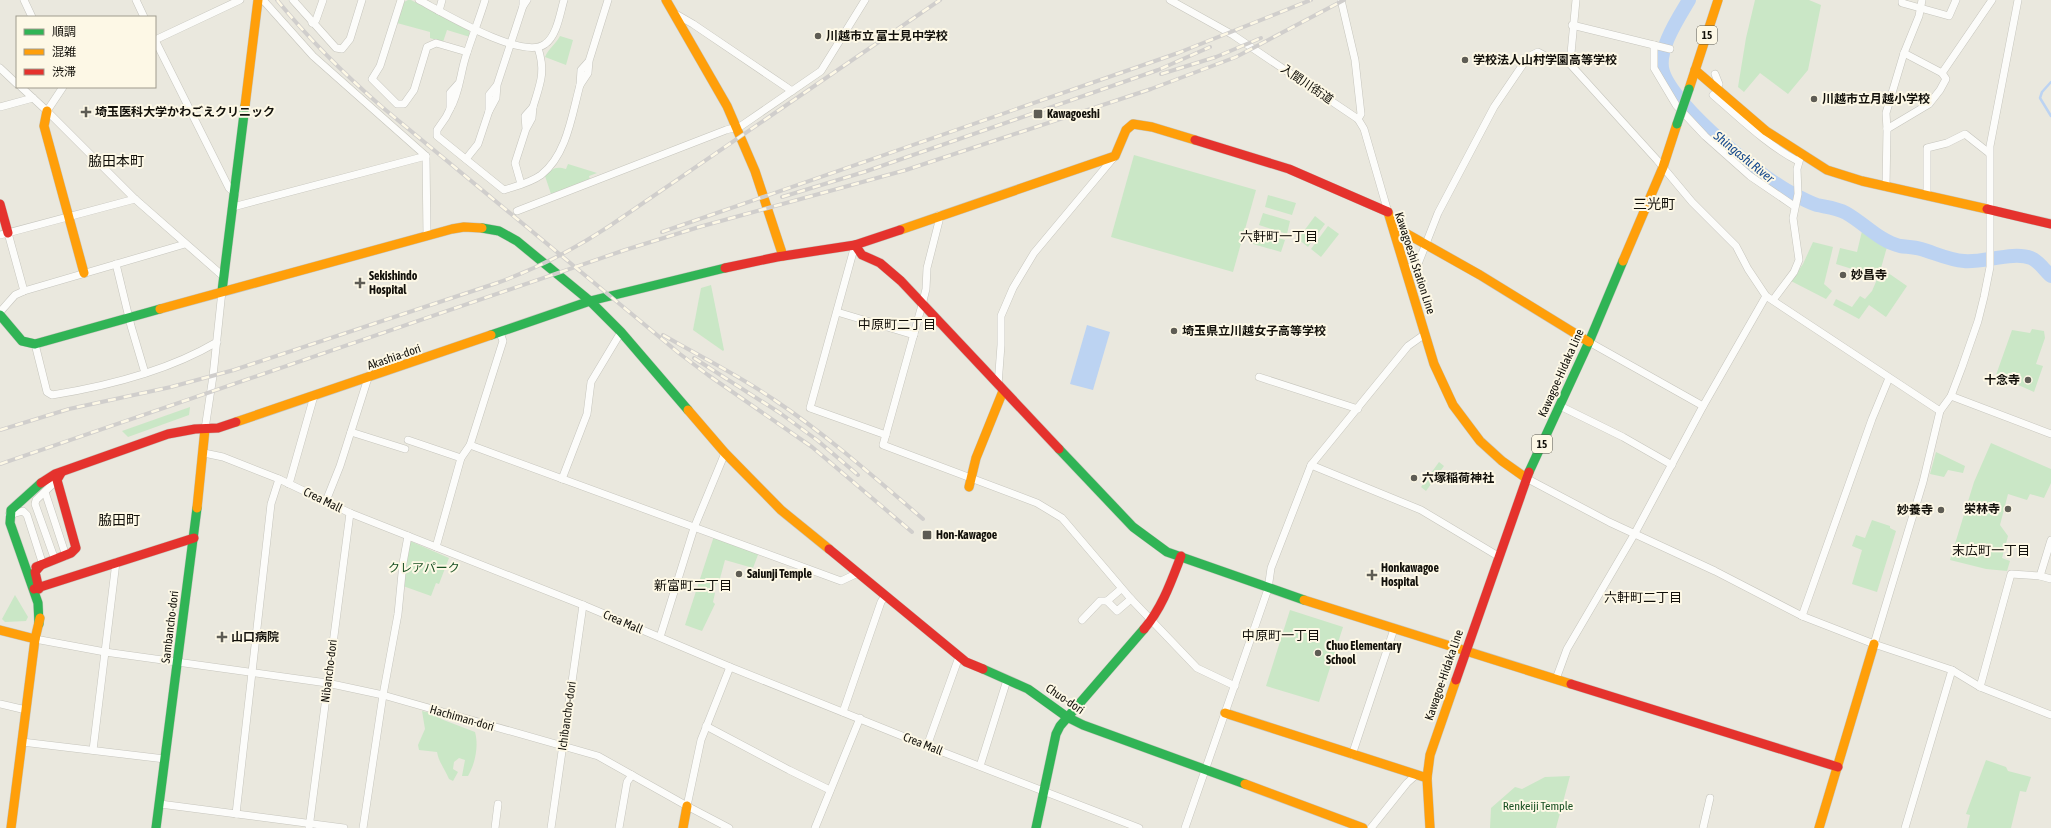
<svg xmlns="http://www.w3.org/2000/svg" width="2051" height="828" viewBox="0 0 2051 828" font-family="'Asap Condensed','Noto Sans JP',sans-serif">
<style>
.green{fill:#cae7c6}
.water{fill:#bcd3f2}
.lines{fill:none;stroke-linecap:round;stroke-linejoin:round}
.stream{stroke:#bcd3f2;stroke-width:2.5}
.river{stroke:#bcd3f2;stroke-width:14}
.street-casing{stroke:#c6c5bd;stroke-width:8}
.fast-casing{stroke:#c6c5bd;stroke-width:10}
.slow-casing{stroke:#c6c5bd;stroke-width:10}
.jam-casing{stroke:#c6c5bd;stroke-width:10}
.street{stroke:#fcfcfa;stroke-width:7}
.fast{stroke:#30b455;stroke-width:9}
.slow{stroke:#ff9f0a;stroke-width:9}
.jam{stroke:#e5322d;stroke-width:9}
.rail-casing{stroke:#d0cecc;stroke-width:4}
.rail{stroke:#fdf8e6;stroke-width:2.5;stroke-dasharray:8;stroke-linecap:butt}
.fast-bridge-casing{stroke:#c6c5bd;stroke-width:10;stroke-linecap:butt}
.fast-bridge{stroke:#30b455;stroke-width:9}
.poi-dot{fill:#5e5c54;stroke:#fdf8e6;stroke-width:1.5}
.labels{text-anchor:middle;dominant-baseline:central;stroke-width:4;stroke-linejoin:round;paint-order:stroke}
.shield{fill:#fdf8e6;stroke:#58564c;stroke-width:1}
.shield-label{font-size:11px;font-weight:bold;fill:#12100a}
.poi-label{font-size:12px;font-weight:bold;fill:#12100a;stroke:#fdf8e6;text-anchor:start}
.street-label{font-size:12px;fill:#12100a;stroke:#fdf8e6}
.park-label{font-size:12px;fill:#195022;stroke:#fdf8e6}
.water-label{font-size:13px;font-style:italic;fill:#15498d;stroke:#fdf8e6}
.neighbourhood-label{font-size:13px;fill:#12100a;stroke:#fdf8e6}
.quarter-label{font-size:14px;fill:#12100a;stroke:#fdf8e6}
</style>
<rect width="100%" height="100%" fill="#eae8de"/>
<g class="green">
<polygon points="408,0 411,0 469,29 470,37 447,30 443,42 430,38 430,32 397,23 404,2"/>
<polygon points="1755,0 1809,0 1821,5 1808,70 1788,94 1760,73 1744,92 1738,87 1746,38"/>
<path d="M560 36 573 40 566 65 545 57C548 49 556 44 560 36Z"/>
<polygon points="1134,155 1256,190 1233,272 1111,237"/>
<path d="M568 164 597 173 589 176 590 180 551 194 545 176C552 168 556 166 566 169Z"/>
<polygon points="1268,195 1296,203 1292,215 1265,207"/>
<polygon points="1263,213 1290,221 1287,234 1259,225"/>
<polygon points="1315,216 1325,224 1308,247 1298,239"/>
<polygon points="1328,226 1339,234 1321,257 1311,249"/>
<polygon points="1257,231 1285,240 1281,252 1253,244"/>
<polygon points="1862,231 1887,247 1881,268 1907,286 1886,317 1869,305 1859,319 1833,305 1836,299 1852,307 1860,296 1865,299 1872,291 1878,277 1836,264 1840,248 1857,252"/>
<polygon points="1813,242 1833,247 1824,284 1832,291 1826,299 1791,281 1803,264"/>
<polygon points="711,285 724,350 723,351 693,330 701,288"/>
<polygon points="2032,329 2044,331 2045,338 2036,364 2043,366 2034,392 1996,375 2012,330 2030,333"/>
<polygon points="190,407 189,415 128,437 122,431"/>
<polygon points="1991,443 2051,469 2051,483 2044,498 2030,494 2027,500 2008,494 2000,525 2008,536 2002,558 2010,561 2007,571 1986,569 1950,560 1974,482"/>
<polygon points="1936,452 1965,466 1963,473 1948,470 1944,477 1930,474"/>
<polygon points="1439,462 1444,466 1426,491 1421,487"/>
<polygon points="1872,520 1890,526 1890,528 1896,531 1877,592 1852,584 1862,550 1852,546 1856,535 1865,538"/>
<polygon points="714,536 759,552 753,568 725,560 719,582 717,582 713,592 715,593 713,602 715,604 702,631 685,625"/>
<polygon points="410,541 449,558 439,584 436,583 431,596 403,586"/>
<polygon points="15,595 28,617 26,621 5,622 2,619"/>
<polygon points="1290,610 1343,627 1319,702 1266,686"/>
<path d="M422 711 435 714 441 719 475 732C479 746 475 764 468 776H462L465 760 459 758 454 762 453 769 458 772 453 781 449 779C445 769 439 763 437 752L419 750 418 745 425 729Z"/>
<polygon points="1986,760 2006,767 2008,771 2031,777 2026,792 2020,791 2011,828 1967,828 1970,815 1966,814"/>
<polygon points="1570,776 1556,828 1490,828 1491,808 1515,787 1522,789 1545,777"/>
</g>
<polygon class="water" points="1087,325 1110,332 1093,390 1070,384"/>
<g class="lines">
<polyline class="stream" points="2051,82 2042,92 2040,98 2051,116"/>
<path class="river" d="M1689 0C1679 17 1656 51 1663 72 1674 107 1763 180 1797 196 1803 199 1810 203 1817 205 1826 207 1837 208 1846 213 1864 223 1879 241 1900 246 1907 247 1914 247 1921 249 1935 253 1949 260 1964 261 1983 263 2013 251 2031 258 2039 261 2044 270 2051 276"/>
<g class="street-casing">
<g id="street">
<polyline points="24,0 32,17"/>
<polyline points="136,0 144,17"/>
<polyline points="263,0 313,56 426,156 427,236"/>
<polyline points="293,0 336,48 342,49 350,39 362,0"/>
<polyline points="401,0 380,66 372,79 397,104 404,104 414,90 427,47 436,43 467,52"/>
<path d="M419 0C442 12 523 61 545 44 557 36 560 13 564 0"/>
<polyline points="523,0 523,6 527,0"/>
<polyline points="1170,0 1233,35 1358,119 1364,129 1388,212"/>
<polyline points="1341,0 1355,60 1361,114 1358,119"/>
<polyline points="1576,0 1570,64 1657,160 1692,202 1736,246 1748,269 1766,296 1940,411"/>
<polyline points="1902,0 1902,3 1949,16 1956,0"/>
<polyline points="439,11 442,0"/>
<polyline points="674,13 693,24 792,91"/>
<polyline points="312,23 316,20 323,0"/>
<polyline points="1572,25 1670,49"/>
<polyline points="155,40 229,188 235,193"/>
<polyline points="155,40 240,0"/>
<polyline points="1654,45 1654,68 1676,105 1705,136 1750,176 1794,206"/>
<polyline points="1904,53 1942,73 1992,0"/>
<polyline points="589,61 581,70 580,85 588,73 589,61 608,0"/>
<polyline points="0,68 17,84"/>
<polyline points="1715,74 1719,84"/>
<path d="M458 84 450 93V109C459 94 460 76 465 59 471 39 479 20 485 0"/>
<polyline points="497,85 489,95 489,111 496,98 497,85 523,6"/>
<polyline points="21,87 47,111 135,199 224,277"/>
<path d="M1713 95C1740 118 1767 145 1798 161"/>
<polyline points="0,107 33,98"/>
<path d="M533 107C540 84 546 72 538 48"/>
<path d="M450 109 446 117 437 130V136L504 190C516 186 530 183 541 175 567 155 572 114 580 85"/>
<polyline points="47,111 63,87"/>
<polyline points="1887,129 1929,104 1940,90 1946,79 1942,73"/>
<polyline points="466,159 478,144 489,111"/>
<polyline points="521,184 515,163 526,129 532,118 533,107 525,116 526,129"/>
<polyline points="1886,187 1887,129 1886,113 1904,53 1919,16 1922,0"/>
<polyline points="1927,195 1927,148 1947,143 1965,134 1989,153"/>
<polyline points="233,207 426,156"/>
<polyline points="517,211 726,130 741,126 821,71 865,0"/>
<polyline points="939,215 939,221 927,268 926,289 922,305 883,445 1037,503 1062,518 1131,599 1197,668 1235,686"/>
<polyline points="8,233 24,291"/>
<polyline points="0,235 135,199"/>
<polyline points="855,245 810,408 886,435"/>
<polyline points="116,264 131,326 145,373"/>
<polyline points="1406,269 1418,264 1438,213 1494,107 1528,57 1538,52 1555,61 1569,62"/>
<polyline points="1773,300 1794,272 1799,260 1793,218 1798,194 1797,169 1801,155"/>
<polyline points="0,312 15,295 24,291 185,244"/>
<polyline points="837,312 914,335"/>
<polyline points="1589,342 1703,406"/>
<path d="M35 344 47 392 52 395C108 386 168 371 217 342"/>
<polyline points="1259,377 1358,409"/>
<polyline points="998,385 1001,345 1001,316 1013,288 1034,253 1115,156"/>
<polyline points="1951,396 2051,434"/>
<polyline points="1560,406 1623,437 1672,465"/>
<polyline points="205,429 213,376 222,291"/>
<polyline points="351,432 405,449"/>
<polyline points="408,440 461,458"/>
<polyline points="470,445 841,581 858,573"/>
<polyline points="204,453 223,457 279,479 350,513 583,605 730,667 927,746 1139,828"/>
<polyline points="1311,465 1421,510 1498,556"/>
<polyline points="1526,478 1609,522 1715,571 1802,616 1874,644 1952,670 1980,687 2051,715"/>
<polyline points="562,479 587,414 591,382 621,332"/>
<polyline points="289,484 314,396"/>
<polyline points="45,492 66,556"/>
<polyline points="326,501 340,466 368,378"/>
<polyline points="9,515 23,511 27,515 43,565"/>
<polyline points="436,547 461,458 470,445 503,341 500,333"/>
<polyline points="55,560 35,504 36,500 57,480"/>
<polyline points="2040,576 2051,540"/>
<polyline points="1107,601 1121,589"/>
<polyline points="1802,616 1872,419 1889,378"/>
<polyline points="1082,620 1100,601 1107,601 1117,611 1131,599"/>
<polyline points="660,637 694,528 725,453"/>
<polyline points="35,639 105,652 327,683 383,695 598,756 687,806 729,828"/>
<polyline points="1874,644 1923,482 1940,411 1951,396 1962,367 1978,321 1984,297 1990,267 1990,146 2018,0"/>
<polyline points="1556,679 1567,649 1635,533 1702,408 1766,296"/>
<polyline points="1980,687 2011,574 2040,576 2051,579"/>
<polyline points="0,704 26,710"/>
<polyline points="843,712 881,602 885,596"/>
<polyline points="706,726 789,770 830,790"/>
<polyline points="22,742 165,759"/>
<polyline points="927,746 959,657"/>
<polyline points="93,750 116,562"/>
<polyline points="1352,755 1394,629"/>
<polyline points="980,766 1007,680"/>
<polyline points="160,804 344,828"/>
<polyline points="687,806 701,740 730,667"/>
<polyline points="236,814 271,504 279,479"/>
<polyline points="309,828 350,513"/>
<polyline points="363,828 383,695 398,614 403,563 408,536"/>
<polyline points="495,828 498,804"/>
<polyline points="551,828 583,605"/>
<polyline points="619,828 627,782 632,775"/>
<polyline points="815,828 860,718"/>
<polyline points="1185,828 1268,589 1271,568 1311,465 1408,346 1425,334"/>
<polyline points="1371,828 1407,783 1416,775"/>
<polyline points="1703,828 1710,798"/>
<polyline points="1905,828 1952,670"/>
</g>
</g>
<g class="fast-casing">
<g id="fast">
<polyline points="482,228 499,231 517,241 590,301 621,332 688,410"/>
<polyline points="222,291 245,106"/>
<polyline points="0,315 22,341 35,344 160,309"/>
<polyline points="491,335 590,301 725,268"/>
<polyline points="1059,449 1133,527 1167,552 1304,600"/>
<polyline points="1529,472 1589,342 1623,261"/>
<polyline points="39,624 38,603 10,523 11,510 41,483"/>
<polyline points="983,669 1028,689 1067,717 1083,725 1245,784"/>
<polyline points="156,828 197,508"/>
<polyline points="1036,828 1056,734 1060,726 1144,629"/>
</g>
</g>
<g class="slow-casing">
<g id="slow">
<polyline points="666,0 727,106 755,171 783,256"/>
<polyline points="1695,70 1766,131 1827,170 1862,181 1987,209"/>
<polyline points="1689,89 1718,0"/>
<polyline points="245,106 258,0"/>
<polyline points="47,111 44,126 84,273"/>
<polyline points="1388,212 1434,364 1453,405 1480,441 1502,461 1526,478"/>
<polyline points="1393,226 1480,275 1589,342"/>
<polyline points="900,230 1115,156 1126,130 1133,124 1152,127 1195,140"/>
<polyline points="1623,261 1663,167 1677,124"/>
<polyline points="160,309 452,229 464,227 482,228"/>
<polyline points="688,410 725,453 781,510 829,549"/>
<polyline points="236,422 491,335"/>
<polyline points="969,487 976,458 1003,391"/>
<polyline points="197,508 205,429"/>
<polyline points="1304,600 1571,684"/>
<polyline points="0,630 35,639"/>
<polyline points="1225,713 1427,778"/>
<polyline points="1245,784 1363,828"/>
<polyline points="11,828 35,639 40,618"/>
<polyline points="683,828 687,806"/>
<polyline points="1430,828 1427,778 1430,755 1456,680"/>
<polyline points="1819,828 1874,644"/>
</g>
</g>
<g class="jam-casing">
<g id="jam">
<polyline points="1195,140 1289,169 1388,212"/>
<polyline points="0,204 8,233"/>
<polyline points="1987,209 2051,224"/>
<polyline points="855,245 862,255 880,263 901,281 1059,449"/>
<polyline points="725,268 777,257 855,245 900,230"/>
<polyline points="41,483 55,474 168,434 195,429 218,428 236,422"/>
<polyline points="829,549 966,662 983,669"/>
<polyline points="36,567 71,553 76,548 57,480 61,473"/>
<polyline points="34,589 194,538"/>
<polyline points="39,589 35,572 41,565"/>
<path d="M1144 629C1162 608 1171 582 1181 556"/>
<polyline points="1456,680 1529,472"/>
<polyline points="1571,684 1838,767"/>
</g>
</g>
<use href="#street" class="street"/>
<use href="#fast" class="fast"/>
<use href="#slow" class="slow"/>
<use href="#jam" class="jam"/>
<g class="rail-casing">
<g id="rail">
<path d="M277 0C309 39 344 74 382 107L680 354 708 375 812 447 912 532"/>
<polyline points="1161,74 1216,57 1261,38"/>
<polyline points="782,197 864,172 1158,70 1210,47"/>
<polyline points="662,232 1178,53 1311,0"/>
<path d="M663 335C701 357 740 376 776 401 828 436 875 478 923 519"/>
<polyline points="694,358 780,413 817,440 858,475"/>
<path d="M0 430 69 409 171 387 234 370 497 283C538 268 575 249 611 225L940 0"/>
<polyline points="0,464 625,250 699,227 906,170 1151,89 1236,57 1344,0"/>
</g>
</g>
<use href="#rail" class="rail"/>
<g class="fast-bridge-casing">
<polyline id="fast-bridge" points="1677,124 1689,89"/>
</g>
<use href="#fast-bridge" class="fast-bridge"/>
</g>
<g class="poi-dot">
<circle cx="818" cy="36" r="4"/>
<circle cx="1465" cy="60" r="4"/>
<circle cx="1814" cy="99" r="4"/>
<path d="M84 106h4v4h4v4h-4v4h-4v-4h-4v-4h4z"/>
<rect x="1033" y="109" width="10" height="10" rx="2"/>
<circle cx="1843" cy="275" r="4"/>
<path d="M358 277h4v4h4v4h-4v4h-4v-4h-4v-4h4z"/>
<circle cx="1174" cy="331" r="4"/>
<circle cx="2028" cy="380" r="4"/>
<circle cx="1414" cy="478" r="4"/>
<circle cx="2008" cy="509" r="4"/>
<circle cx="1941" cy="510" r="4"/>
<rect x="922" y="530" width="10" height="10" rx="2"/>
<circle cx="739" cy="574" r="4"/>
<path d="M1370 569h4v4h4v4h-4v4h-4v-4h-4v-4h4z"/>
<path d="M220 631h4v4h4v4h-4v4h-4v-4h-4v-4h4z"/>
<circle cx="1318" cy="653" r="4"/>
</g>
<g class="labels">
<g class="shield">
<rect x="1697" y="26" width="20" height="18" rx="3"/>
<rect x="1532" y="435" width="20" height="18" rx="3"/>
</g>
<g class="shield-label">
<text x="1707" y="35">15</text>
<text x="1542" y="444">15</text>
</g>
<g class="poi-label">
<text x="826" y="36">川越市立 富士見中学校</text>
<text x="1473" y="60">学校法人山村学園高等学校</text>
<text x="1822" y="99">川越市立月越小学校</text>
<text x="95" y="112">埼玉医科大学かわごえクリニック</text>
<text x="1047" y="114">Kawagoeshi</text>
<text x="1851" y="275">妙昌寺</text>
<text x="369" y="276">Sekishindo<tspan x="369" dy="14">Hospital</tspan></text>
<text x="1182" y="331">埼玉県立川越女子高等学校</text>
<text x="2020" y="380" text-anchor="end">十念寺</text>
<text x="1422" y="478">六塚稲荷神社</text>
<text x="2000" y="509" text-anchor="end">栄林寺</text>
<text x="1933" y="510" text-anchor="end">妙養寺</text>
<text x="936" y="535">Hon-Kawagoe</text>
<text x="1381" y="568">Honkawagoe<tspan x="1381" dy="14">Hospital</tspan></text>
<text x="747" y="574">Saiunji Temple</text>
<text x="231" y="637">山口病院</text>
<text x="1326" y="646">Chuo Elementary<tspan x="1326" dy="14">School</tspan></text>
</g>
<g class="street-label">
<text transform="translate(1307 84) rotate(34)">入間川街道</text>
<text transform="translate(1415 263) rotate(72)">Kawagoeshi Station Line</text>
<text transform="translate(394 357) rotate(-19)">Akashia-dori</text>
<text transform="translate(1561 373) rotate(-66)">Kawagoe-Hidaka Line</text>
<text transform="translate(323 500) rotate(26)">Crea Mall</text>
<text transform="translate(623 622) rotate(23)">Crea Mall</text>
<text transform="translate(170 627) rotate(-83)">Sambancho-dori</text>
<text transform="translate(329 671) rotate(-83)">Nibancho-dori</text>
<text transform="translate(1444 675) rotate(-71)">Kawagoe-Hidaka Line</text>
<text transform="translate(1065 699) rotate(34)">Chuo-dori</text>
<text transform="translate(567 716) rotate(-82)">Ichibancho-dori</text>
<text transform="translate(462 718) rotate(16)">Hachiman-dori</text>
<text transform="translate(923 744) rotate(22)">Crea Mall</text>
</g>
<g class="park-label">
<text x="424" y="568">クレアパーク</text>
<text x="1538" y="806">Renkeiji Temple</text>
</g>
<g class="water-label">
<text transform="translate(1744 157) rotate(39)">Shingashi River</text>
</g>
<g class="neighbourhood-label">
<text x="1279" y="236">六軒町一丁目</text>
<text x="897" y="324">中原町二丁目</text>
<text x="1991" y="550">末広町一丁目</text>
<text x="693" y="585">新富町二丁目</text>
<text x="1643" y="597">六軒町二丁目</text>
<text x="1281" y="635">中原町一丁目</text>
</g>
<g class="quarter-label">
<text x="116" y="161">脇田本町</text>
<text x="1654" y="204">三光町</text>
<text x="119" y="520">脇田町</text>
</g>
</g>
<rect x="16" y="16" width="140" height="72" fill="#fdf8e6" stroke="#9f9b8e"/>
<rect x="24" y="29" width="20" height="6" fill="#30b455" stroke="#9f9b8e"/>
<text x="52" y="36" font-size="12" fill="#12100a">順調</text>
<rect x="24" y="49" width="20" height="6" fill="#ff9f0a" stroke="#9f9b8e"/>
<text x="52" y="56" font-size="12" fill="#12100a">混雑</text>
<rect x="24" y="69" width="20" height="6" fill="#e5322d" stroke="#9f9b8e"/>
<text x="52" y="76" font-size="12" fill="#12100a">渋滞</text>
</svg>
